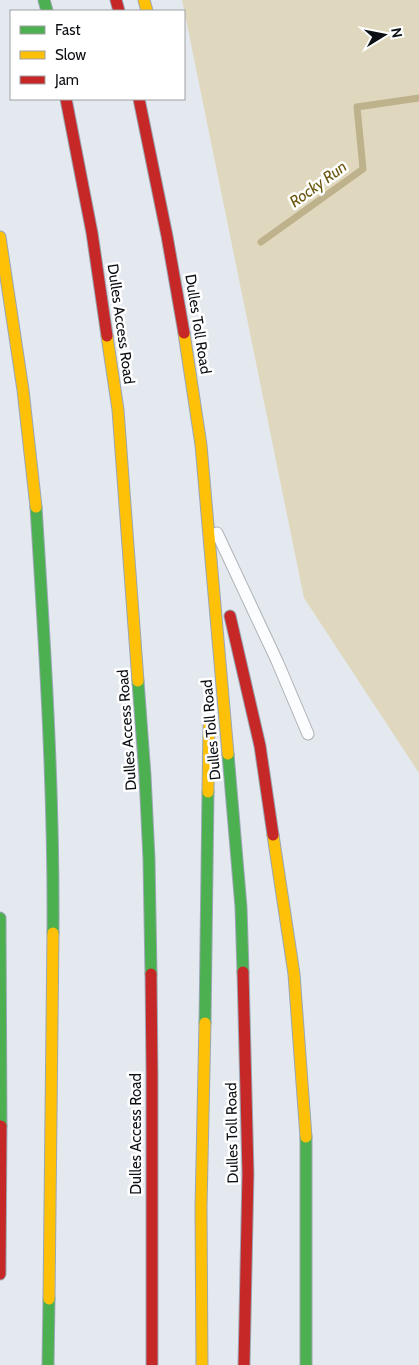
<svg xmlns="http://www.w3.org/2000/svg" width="419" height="1365" viewBox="0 0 419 1365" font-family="Cabin,sans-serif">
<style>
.green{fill:#e0d8be}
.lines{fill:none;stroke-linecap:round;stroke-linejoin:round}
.stream{stroke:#beb28c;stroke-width:7}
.lane-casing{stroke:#aeb2b7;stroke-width:13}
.fast-casing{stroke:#9aa6b4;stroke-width:13}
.slow-casing{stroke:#9aa6b4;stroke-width:13}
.jam-casing{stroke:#9aa6b4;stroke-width:13}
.lane{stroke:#fbfcfd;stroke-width:11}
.fast{stroke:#4caf50;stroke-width:11}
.slow{stroke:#ffc107;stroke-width:11}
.jam{stroke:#c62828;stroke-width:11}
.labels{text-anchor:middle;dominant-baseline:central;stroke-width:5;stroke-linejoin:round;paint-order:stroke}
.street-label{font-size:15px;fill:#0d1014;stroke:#fff}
.water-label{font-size:16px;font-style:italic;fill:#6a560d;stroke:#fff}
</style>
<rect width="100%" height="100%" fill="#e4e9ef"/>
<polygon class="green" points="182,0 419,0 419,773 304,598"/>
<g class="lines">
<polyline class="stream" points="261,242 363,169 357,107 419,98"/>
<g class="lane-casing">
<polyline id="lane" points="217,533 277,661 308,734"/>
</g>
<g class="fast-casing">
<g id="fast">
<polyline points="44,0 47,11"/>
<path d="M36 507C45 649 54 791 53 933"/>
<polyline points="138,681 145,775 149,859 151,974"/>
<polyline points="228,754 241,907 243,972"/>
<polyline points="0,918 1,1126"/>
<polyline points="205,1023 208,792"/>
<polyline points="48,1365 49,1299"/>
<polyline points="306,1365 306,1137"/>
</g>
</g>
<g class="slow-casing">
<g id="slow">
<polyline points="144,0 147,11"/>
<polyline points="0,237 23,390 36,507"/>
<polyline points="184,333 201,445 228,754"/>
<polyline points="107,336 118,410 138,681"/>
<polyline points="208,792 209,726"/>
<polyline points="273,835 294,974 306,1137"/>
<polyline points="49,1299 53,933"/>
<polyline points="202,1365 201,1207 205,1023"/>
</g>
</g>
<g class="jam-casing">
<g id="jam">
<polyline points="116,0 119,11"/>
<polyline points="66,99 92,233 107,336"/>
<polyline points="139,99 167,236 184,333"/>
<polyline points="230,616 260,746 273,835"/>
<polyline points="243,972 248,1173 244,1365"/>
<polyline points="151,974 152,1074 152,1365"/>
<polyline points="0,1274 1,1126"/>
</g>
</g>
<use href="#lane" class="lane"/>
<use href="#fast" class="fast"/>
<use href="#slow" class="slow"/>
<use href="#jam" class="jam"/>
</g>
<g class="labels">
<g class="street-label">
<text transform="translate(121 324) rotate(82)">Dulles Access Road</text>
<text transform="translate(198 324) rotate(81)">Dulles Toll Road</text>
<text transform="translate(127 730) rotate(-94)">Dulles Access Road</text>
<text transform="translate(211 730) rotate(-95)">Dulles Toll Road</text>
<text transform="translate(232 1133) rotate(-91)">Dulles Toll Road</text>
<text transform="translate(136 1134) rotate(-90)">Dulles Access Road</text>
</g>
<g class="water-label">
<text transform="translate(318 184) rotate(-36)">Rocky Run</text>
</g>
</g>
<rect x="10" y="10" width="175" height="90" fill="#ffffff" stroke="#9e9fa1"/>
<rect x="20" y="26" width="25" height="8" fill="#4caf50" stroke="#9e9fa1"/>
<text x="55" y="35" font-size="15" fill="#0d1014">Fast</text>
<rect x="20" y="51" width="25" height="8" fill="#ffc107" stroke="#9e9fa1"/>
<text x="55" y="60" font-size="15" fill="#0d1014">Slow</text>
<rect x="20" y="76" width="25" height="8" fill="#c62828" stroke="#9e9fa1"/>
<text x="55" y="85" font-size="15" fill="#0d1014">Jam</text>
<g transform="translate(384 35) rotate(80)" stroke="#ffffff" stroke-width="4" paint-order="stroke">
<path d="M0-4L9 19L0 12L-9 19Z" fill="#0d1014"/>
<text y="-8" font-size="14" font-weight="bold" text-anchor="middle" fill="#0d1014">N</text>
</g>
</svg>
